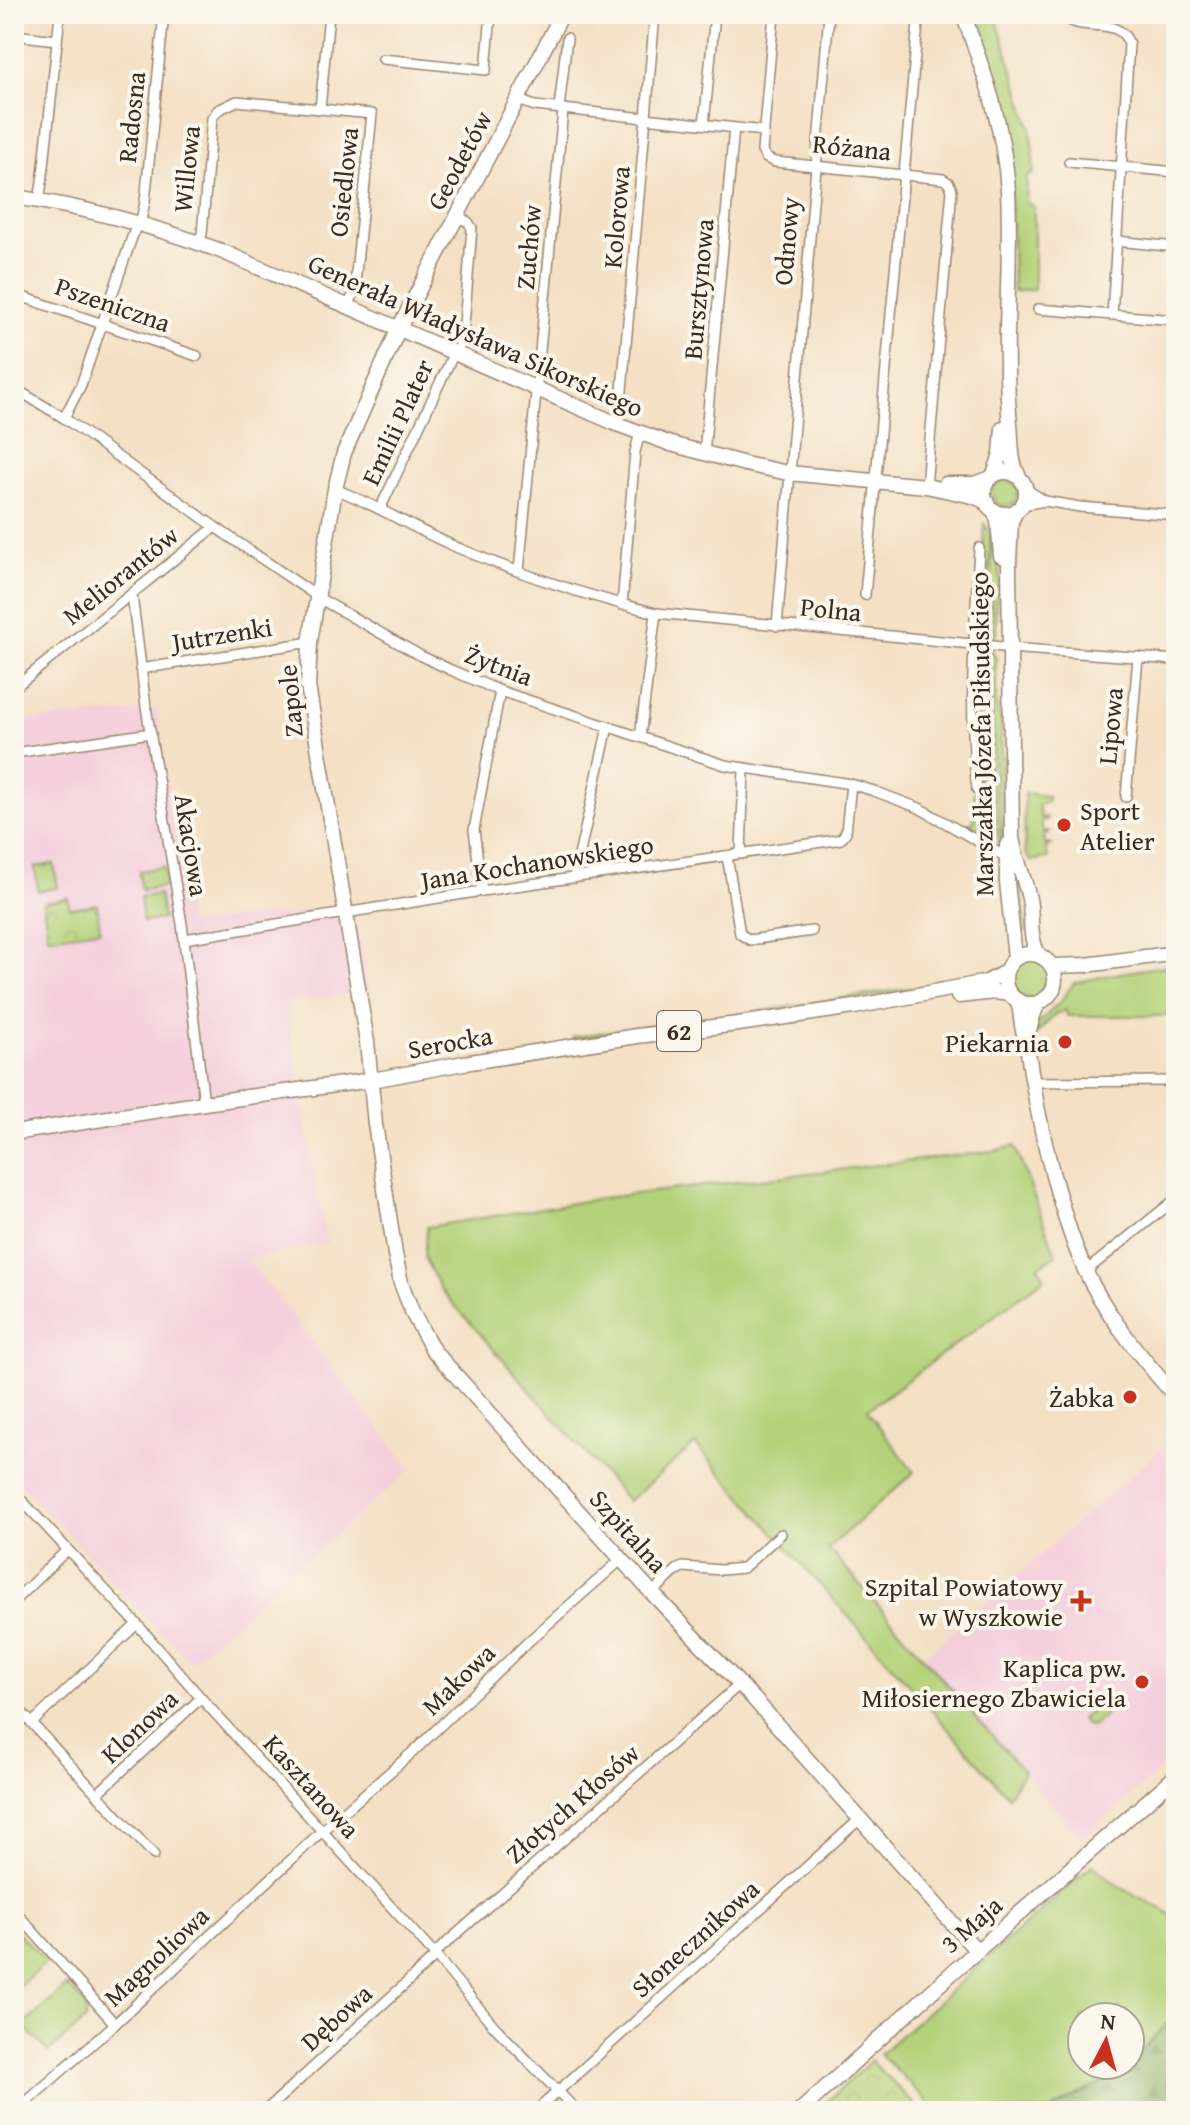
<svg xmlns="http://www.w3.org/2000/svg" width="1190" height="2125" viewBox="0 0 1190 2125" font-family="'Gentium Book Plus',serif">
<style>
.built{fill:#f4cfdc}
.green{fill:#b4d279;stroke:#787e4c;stroke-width:2}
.forest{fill:url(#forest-firs);stroke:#656f44;stroke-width:2}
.park{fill:url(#park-crowns);stroke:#787e4c;stroke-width:2}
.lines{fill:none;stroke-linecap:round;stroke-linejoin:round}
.street-casing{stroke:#988571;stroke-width:12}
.secondary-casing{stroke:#988571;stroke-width:17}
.primary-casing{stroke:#988571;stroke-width:17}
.street{stroke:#fff;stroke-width:9}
.secondary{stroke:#fff;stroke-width:14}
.primary{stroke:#fff;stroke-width:14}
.poi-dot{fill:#c8321e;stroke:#fbf7ec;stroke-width:3}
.labels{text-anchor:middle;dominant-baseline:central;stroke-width:8;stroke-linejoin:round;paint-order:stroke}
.shield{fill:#fbf7ec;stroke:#75685c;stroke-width:2}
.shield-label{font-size:24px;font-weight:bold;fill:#3b2a1e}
.street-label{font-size:26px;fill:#3b2a1e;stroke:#fbf7ec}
.poi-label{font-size:26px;fill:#3b2a1e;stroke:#fbf7ec;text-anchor:end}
</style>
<defs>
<pattern id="forest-firs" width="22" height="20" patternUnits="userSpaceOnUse" patternTransform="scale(2)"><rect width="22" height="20" fill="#8fb469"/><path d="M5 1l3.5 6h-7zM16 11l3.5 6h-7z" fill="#769356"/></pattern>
<pattern id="park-crowns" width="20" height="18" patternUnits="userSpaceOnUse" patternTransform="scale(2)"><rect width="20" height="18" fill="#b4d279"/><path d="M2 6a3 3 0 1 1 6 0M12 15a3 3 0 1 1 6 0" fill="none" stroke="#9cb468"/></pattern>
</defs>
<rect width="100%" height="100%" fill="#fbf7ec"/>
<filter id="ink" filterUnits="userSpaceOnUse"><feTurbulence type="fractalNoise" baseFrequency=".0125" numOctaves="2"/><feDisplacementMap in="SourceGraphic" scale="16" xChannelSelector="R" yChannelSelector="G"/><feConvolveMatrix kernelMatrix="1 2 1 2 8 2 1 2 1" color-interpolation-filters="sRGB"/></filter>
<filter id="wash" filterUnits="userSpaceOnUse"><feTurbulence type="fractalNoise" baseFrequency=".006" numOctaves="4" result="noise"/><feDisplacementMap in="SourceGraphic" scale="32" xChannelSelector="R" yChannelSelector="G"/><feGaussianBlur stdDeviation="1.8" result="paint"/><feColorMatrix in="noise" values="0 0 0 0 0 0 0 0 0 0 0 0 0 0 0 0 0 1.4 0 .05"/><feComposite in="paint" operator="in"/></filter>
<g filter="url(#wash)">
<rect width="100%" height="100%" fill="#f4e0c4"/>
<g class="built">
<polygon points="157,709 188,923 354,906 369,992 285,1003 327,1244 248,1259 411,1469 190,1662 14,1478 14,722"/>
<polygon points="1176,1436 1176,1752 1152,1777 1082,1839 924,1657"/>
</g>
<g class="green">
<polygon points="970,14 995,14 1031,128 1034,173 1027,176 1026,202 1034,207 1034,289 1013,292 1010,155"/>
<circle cx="1005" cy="493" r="13"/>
<polygon points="984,524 990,532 988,642 983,642 978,637"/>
<polygon points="997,534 1000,583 996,605 996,635 991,642 992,536"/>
<polygon points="984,649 987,650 986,663 990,683 990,767 977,760 978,654"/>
<polygon points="990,650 993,652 996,658 996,702 1001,722 1003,836 1003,843 999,846 1000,836 994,764 992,683 988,664"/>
<polygon points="977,764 991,771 997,836 992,845 964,829 974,821 974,793 981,792"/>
<polygon points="1024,793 1048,796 1047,802 1038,805 1041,818 1047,818 1047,820 1041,822 1043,832 1049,831 1049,833 1044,834 1045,844 1051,843 1052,845 1046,846 1048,858 1030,861 1025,853"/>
<polygon points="54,864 58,888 38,891 35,867"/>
<polygon points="1014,870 1021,888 1027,931 1020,932 1013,888"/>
<circle cx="1030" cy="978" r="20"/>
<polygon points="1176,964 1176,1016 1067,1016 1066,1010 1056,1014 1037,1033 1037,1025 1060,1002 1074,983 1109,975"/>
<polygon points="963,977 969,979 889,995 814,1007 572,1040 573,1037 677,1021 679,1022 716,1018 944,983 948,979"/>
<polygon points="1015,1146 1056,1255 1038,1267 1045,1278 867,1410 914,1472 828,1548 1024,1772 1008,1796 695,1444 628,1501 441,1290 424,1257 427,1227 603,1198 994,1151"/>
<polygon points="1101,1704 1105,1709 1104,1717 1092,1726 1086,1725 1081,1719"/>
<polygon points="1092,1865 1120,1887 1164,1910 1176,1920 1176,2015 1130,2064 1130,2017 1082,2017 1082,2065 1129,2065 1117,2077 1081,2093 1050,2111 937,2111 880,2054"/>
<polygon points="14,1929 47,1962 14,1990"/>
<polygon points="67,1986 86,2005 86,2019 49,2052 23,2026"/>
</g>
<polygon class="forest" points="1176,2015 1176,2111 1050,2111 1081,2093 1117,2077"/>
<g class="park">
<polygon points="164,867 167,886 141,890 139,871"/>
<polygon points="159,894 163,919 143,922 140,897"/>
<polygon points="68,898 70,908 97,904 100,930 48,937 43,902"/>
<polygon points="871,2061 921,2111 816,2111"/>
</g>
</g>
<g filter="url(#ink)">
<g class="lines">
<g class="street-casing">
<g id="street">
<polyline points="774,14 762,151 766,158 775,162 943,179 949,183 952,190 926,486"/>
<path d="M1061 14C1080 35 1119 14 1129 44L1112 315"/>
<polyline points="14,35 57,40"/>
<polyline points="383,59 486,70 491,14"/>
<polyline points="518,100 535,106 764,131"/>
<polyline points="320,109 372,114 354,293 348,306"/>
<polyline points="559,109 567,38"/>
<polyline points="704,124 715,14"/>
<polyline points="1069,162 1176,172"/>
<polyline points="39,201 43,175 60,14"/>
<polyline points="140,224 145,202 164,14"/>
<polyline points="1117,241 1176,247"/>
<polyline points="199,243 202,234 212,118 218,110 237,101 320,109 329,14"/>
<polyline points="14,294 197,356"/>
<polyline points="1038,309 1176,320"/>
<polyline points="456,354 463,337 472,228 468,222 457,216"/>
<polyline points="14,388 64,418 215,527 324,601 421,656 451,670 500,691 725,765 851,784 874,791 919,808 1008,858"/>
<polyline points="64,418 81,385 137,223"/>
<polyline points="617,424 620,413 655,14"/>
<polyline points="704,454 734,128"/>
<path d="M335 489C379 506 419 532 463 550 525 576 591 597 656 613L1002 647"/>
<polyline points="1026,489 1045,501"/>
<polyline points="1022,505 1045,501 1080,507 1176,515"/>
<polyline points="380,509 454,353"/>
<polyline points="519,571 563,110"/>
<polyline points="132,595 146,707 182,924 204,1103"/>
<polyline points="865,595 918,23"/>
<polyline points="622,605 635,452 640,433"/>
<polyline points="777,626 829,14"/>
<polyline points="1009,648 1176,660"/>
<polyline points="140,669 310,642"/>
<polyline points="14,688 215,527"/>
<polyline points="640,737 656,613"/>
<polyline points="14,753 151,733"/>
<path d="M977 790C968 710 975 628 979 548"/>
<polyline points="1126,797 1138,657"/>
<polyline points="741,854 744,768"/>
<polyline points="727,856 740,934 750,940 812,931"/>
<polyline points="574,878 608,727"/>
<polyline points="482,891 474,830 500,691"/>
<polyline points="184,939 482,891 836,840 841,839 846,832 851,784"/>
<polyline points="1031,1082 1176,1081"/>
<polyline points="1086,1271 1176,1199"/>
<polyline points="14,1492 137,1624 201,1698 434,1954 494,2026 577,2111"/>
<polyline points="652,1593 678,1569 683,1567 721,1570 743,1568 781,1534"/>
<polyline points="14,1601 67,1550"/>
<polyline points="14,1704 97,1794"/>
<polyline points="32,1723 137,1624"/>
<polyline points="154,1855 97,1794 201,1698"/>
<polyline points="14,1910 115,2024"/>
<polyline points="434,1954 740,1684"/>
<polyline points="16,2111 115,2024 323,1830 414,1751 530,1640 622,1559"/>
<polyline points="265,2111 436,1956"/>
<polyline points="536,2111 861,1818"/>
</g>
</g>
<g class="secondary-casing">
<g id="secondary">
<polyline points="562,14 399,328 344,453 335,489 310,642 308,686 367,1042 375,1124 395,1254 401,1283 413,1314 433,1350 652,1593 753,1698 977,1951"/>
<path d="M963 14C985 74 1004 127 1008 191 1012 269 1002 347 1010 424 1012 443 1010 461 1019 477"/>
<path d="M14 197C85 207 154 226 221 251L617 424 671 444 745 464 788 473 926 486 973 496 987 502"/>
<circle cx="1005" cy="493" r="21"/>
<polyline points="994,475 1001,454 1003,428"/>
<polyline points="946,484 974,484 989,479"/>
<polyline points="994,510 998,521 1001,556"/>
<path d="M1017 510 1011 521 1009 562 1012 837C1015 859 1025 878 1029 899 1033 918 1028 938 1039 955"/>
<polyline points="1007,845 1007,882 1015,958"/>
<path d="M1017 1000C1023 1013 1019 1026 1026 1038 1032 1085 1041 1130 1053 1176 1064 1213 1074 1250 1092 1284 1114 1325 1146 1363 1176 1397"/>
<path d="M1026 1038C1032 1026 1031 1014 1039 1003"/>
<polyline points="800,2111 953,1972 1176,1776"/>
</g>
</g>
<g class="primary-casing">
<g id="primary">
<circle cx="1030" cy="979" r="25"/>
<polyline points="1052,966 1086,965 1176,953"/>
<polyline points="958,996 995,992 1010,994"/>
<polyline points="14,1133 204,1103 372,1080 464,1063 637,1036 738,1024 854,1007 987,982 1005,972"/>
</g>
</g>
<use href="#street" class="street"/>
<use href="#secondary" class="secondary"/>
<use href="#primary" class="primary"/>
</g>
</g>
<g class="poi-dot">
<circle cx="1064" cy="825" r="8"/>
<circle cx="1065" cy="1042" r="8"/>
<circle cx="1130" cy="1397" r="8"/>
<path d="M1077 1589h8v8h8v8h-8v8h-8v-8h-8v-8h8z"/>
<circle cx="1142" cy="1682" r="8"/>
</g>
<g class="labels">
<rect class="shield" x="657" y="1011" width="44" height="40" rx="6"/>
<g class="shield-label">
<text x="679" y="1031">62</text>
</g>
<g class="street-label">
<text transform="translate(131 117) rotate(-84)">Radosna</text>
<text transform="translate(852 147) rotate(6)">Różana</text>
<text transform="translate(459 160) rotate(-62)">Geodetów</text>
<text transform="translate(186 169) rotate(-84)">Willowa</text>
<text transform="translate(343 182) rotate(-84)">Osiedlowa</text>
<text transform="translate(616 217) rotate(-85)">Kolorowa</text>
<text transform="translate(786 241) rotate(-85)">Odnowy</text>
<text transform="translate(528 247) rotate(-85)">Zuchów</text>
<text transform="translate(698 289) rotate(-85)">Bursztynowa</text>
<text transform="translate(113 304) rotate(19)">Pszeniczna</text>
<text transform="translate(476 335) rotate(24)">Generała Władysława Sikorskiego</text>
<text transform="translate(397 422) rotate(-65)">Emilii Plater</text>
<text transform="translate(120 575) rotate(-39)">Meliorantów</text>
<text transform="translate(831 609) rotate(6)">Polna</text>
<text transform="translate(222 634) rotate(-9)">Jutrzenki</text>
<text transform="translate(499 665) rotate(21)">Żytnia</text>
<text transform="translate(290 701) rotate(-95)">Zapole</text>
<text transform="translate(1110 726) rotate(-85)">Lipowa</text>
<text transform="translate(981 734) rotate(-91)">Marszałka Józefa Piłsudskiego</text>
<text transform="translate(192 845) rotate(81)">Akacjowa</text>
<text transform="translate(537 862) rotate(-9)">Jana Kochanowskiego</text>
<text transform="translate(450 1042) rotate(-10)">Serocka</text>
<text transform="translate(629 1531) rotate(48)">Szpitalna</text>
<text transform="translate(458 1679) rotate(-44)">Makowa</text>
<text transform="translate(139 1726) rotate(-43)">Klonowa</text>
<text transform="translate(312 1786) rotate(48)">Kasztanowa</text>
<text transform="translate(572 1803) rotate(-41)">Złotych Kłosów</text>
<text transform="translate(971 1924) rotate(-41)">3 Maja</text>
<text transform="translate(695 1938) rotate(-42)">Słonecznikowa</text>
<text transform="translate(156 1956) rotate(-43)">Magnoliowa</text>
<text transform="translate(336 2017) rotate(-42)">Dębowa</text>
</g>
<g class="poi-label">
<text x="1080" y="810" text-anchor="start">Sport<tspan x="1080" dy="30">Atelier</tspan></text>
<text x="1049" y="1042">Piekarnia</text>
<text x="1114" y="1397">Żabka</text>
<text x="1063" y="1586">Szpital Powiatowy<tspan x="1063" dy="30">w Wyszkowie</tspan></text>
<text x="1126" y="1667">Kaplica pw.<tspan x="1126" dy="30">Miłosiernego Zbawiciela</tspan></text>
</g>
</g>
<rect width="1190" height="2125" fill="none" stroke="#fbf7ec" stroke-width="48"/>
<g transform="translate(1106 2041) rotate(6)"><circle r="38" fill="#fbf7ec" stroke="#aea59a" stroke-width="2"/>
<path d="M0-6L14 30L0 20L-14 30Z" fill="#c8321e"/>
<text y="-12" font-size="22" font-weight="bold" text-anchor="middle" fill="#3b2a1e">N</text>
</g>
</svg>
